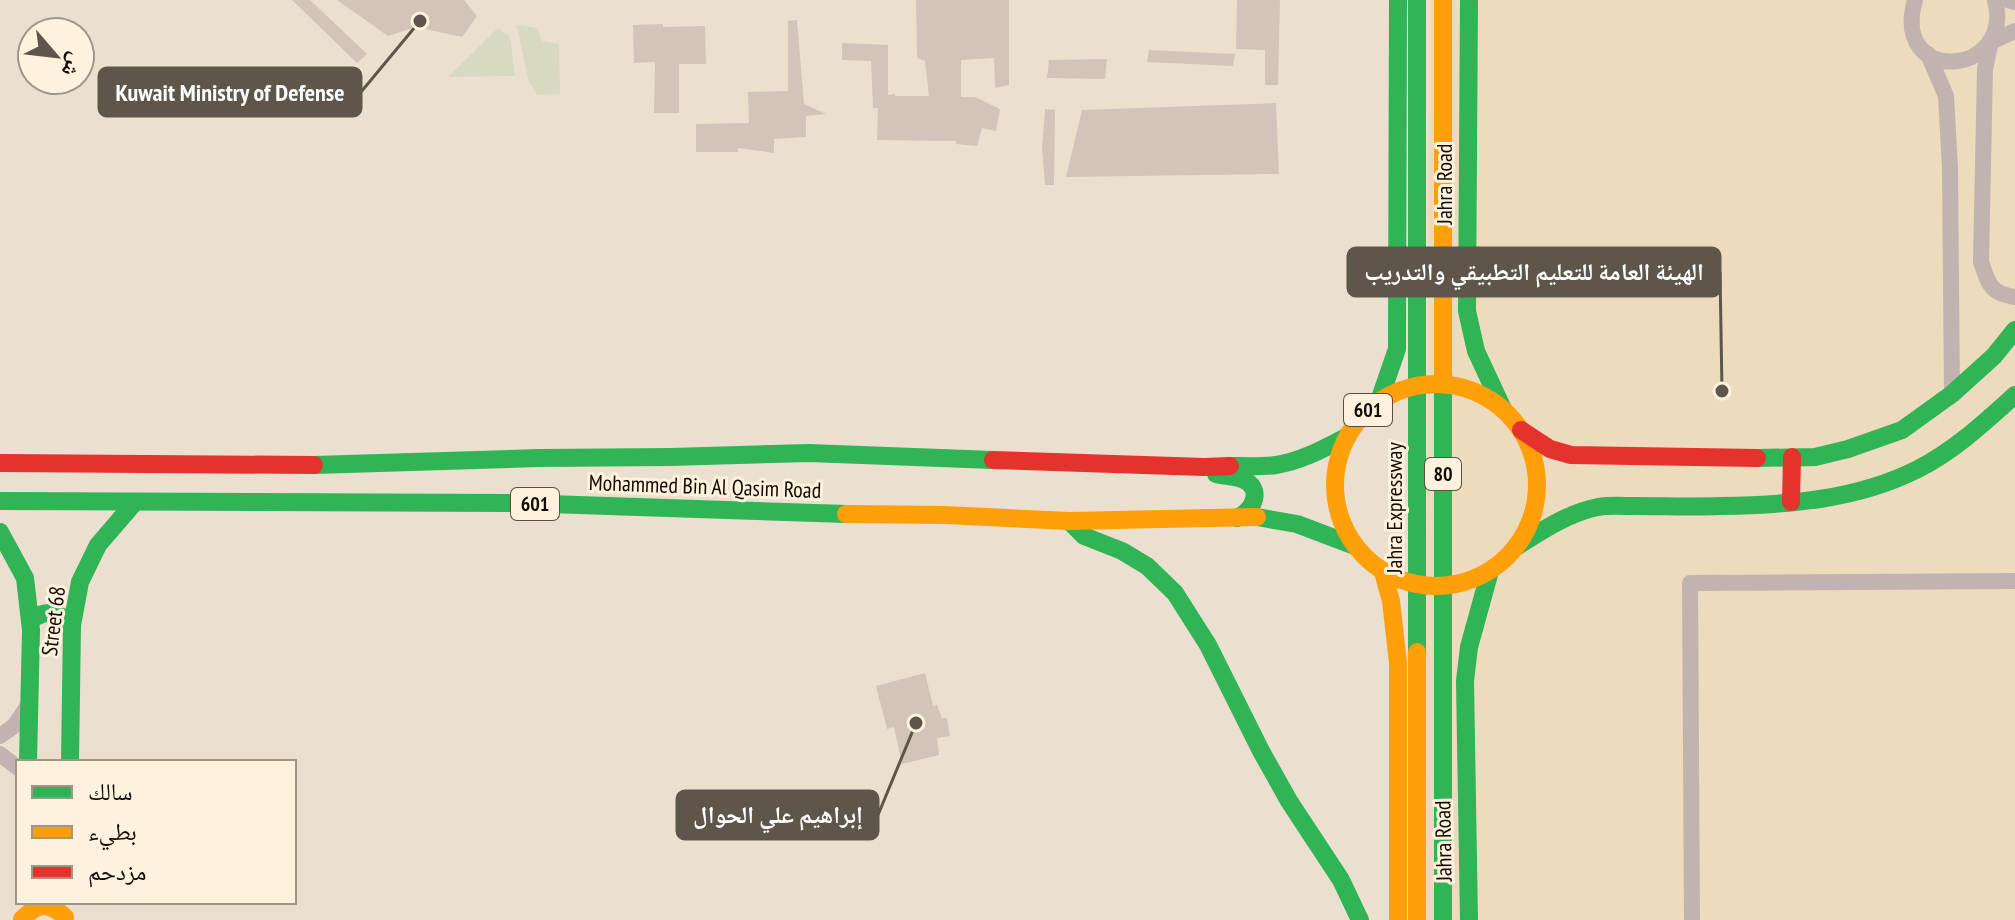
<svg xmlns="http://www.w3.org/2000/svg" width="2015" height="920" viewBox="0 0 2015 920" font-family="'PT Sans Narrow','Noto Naskh Arabic',sans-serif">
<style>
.built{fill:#eddbbe}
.green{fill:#d9d8c0}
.building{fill:#d2c4b9}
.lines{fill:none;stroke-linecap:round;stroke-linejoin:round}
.street{stroke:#c2b3b0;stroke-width:16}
.fast{stroke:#30b455;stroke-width:18}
.slow{stroke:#ff9f0a;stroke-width:18}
.jam{stroke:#e5322d;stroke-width:18}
.labels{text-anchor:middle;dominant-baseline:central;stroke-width:6;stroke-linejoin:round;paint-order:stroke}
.shield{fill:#fef2de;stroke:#595044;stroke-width:2}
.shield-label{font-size:20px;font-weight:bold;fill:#120b02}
.street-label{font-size:22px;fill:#120b02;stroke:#fef2de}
.leader{fill:none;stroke:#5e564a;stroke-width:3}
.callout-dot{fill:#5e564a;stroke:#fef2de;stroke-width:3}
.callout{fill:#5e564a;stroke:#5e564a;stroke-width:3}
.callout-label{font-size:24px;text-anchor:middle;font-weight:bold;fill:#fff}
</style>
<rect width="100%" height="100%" fill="#ebe0cf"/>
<polygon class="built" points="1430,0 2015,0 2015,920 1424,920"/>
<g class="green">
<polygon points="517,25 537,28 542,41 559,44 560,94 537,95 528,79"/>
<polygon points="498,28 510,37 515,76 448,77"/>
</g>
<g class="building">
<polygon points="292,0 310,0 367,54 357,63"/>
<polygon points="337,0 464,0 477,16 462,37 416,27 388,36"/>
<polygon points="916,0 1009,0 1009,85 995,88 994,58 961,60 961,97 975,97 1000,109 996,131 982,128 977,146 956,144 956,141 877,140 878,108 873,108 871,61 842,60 842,43 888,45 888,95 895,94 895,96 929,96 925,61 917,58"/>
<polygon points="1237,0 1280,0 1278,85 1265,85 1265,50 1236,49"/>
<polygon points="797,20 804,104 826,114 806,116 806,137 774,139 774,153 738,148 738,152 696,152 696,124 749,123 748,92 788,91 788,21"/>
<polygon points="663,24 663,27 705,26 706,64 679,64 679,113 654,113 655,62 634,63 633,25"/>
<polygon points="1149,50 1235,54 1233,66 1147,62"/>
<polygon points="1107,59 1105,79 1047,78 1049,60"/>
<polygon points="1276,103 1279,174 1066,177 1082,110"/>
<polygon points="1045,109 1055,110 1054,185 1045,185 1042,148"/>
<polygon points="925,673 933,706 937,705 942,718 947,718 950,736 937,738 939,755 902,764 894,727 887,729 876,686"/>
</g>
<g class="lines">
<g class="street">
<path d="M1915 0C1890 87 2015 77 1995 0"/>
<polyline points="2008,0 2015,2"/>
<polyline points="1993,41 2015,31"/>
<path d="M1990 45 1985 69 1981 262C1989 285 1990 293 2015 297"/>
<polyline points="1928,54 1946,96 1950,168 1952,394"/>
<polyline points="0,736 14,726 27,707"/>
<polyline points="0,754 18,768"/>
<polyline points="1692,920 1690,583 2015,581"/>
</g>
<g class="fast">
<polyline points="1417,0 1417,652"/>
<polyline points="1469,0 1467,311 1476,351 1503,409"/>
<polyline points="1443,373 1443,920"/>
<polyline points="1379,401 1397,349 1398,0"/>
<polyline points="1757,458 1815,457 1848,449 1902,430 1952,394 1994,356 2015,330"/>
<polyline points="314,465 539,458 671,457 809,453 993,460"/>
<path d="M1230 466C1245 466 1261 467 1276 465 1302 461 1325 448 1348 436"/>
<path d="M1216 474C1224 476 1234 476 1242 479 1264 488 1254 510 1237 518"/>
<polyline points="0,501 519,503 846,514"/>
<polyline points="1257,517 1297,524 1355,546"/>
<polyline points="1069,521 1084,536 1122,551 1147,566 1175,593 1208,645 1261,751 1289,801 1341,880 1360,920"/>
<polyline points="0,532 25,578 31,630 28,762"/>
<path d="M1516 547C1541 531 1568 513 1598 507 1610 505 1623 506 1635 506 1664 506 1692 507 1721 506 1787 505 1857 500 1918 469 1954 451 1985 422 2015 395"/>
<path d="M30 620C47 609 58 611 72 625"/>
<polyline points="70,762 72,625 80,582 98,545 135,502"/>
<polyline points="1469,920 1465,681 1469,647 1490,571"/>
</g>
<g class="slow">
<polyline points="1443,0 1443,373"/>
<circle cx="1436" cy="485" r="101"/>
<polyline points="846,514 945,515 1069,521 1257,517"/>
<polyline points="1383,572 1391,601 1398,663 1398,920"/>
<polyline points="1417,652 1417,920"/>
<path d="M22 919C38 903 48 902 65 917"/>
</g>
<g class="jam">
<polyline points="1521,430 1550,449 1571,455 1757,458"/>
<polyline points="993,460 1204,467 1230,466"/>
<polyline points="0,463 314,465"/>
<polyline points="1791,502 1792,457"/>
</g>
</g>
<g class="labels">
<g class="shield">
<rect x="1344" y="394" width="48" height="32" rx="6"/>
<rect x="1425" y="458" width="36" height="32" rx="6"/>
<rect x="511" y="488" width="48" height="32" rx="6"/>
</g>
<g class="shield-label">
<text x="1368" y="410">601</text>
<text x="1443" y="474">80</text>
<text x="535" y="504">601</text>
</g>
<g class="street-label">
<text transform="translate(1444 184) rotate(-90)">Jahra Road</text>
<text transform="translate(705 486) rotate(2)">Mohammed Bin Al Qasim Road</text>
<text transform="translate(1394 508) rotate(-90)">Jahra Expressway</text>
<text transform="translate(53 621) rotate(-83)">Street 68</text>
<text transform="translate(1443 841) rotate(-91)">Jahra Road</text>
</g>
</g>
<path class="leader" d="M420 21L361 92M1722 391L1720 272M916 723L878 815"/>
<g class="callout-dot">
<circle cx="420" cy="21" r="8"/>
<circle cx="1722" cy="391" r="8"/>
<circle cx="916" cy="723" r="8"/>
</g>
<g class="callout">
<rect x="99" y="68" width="262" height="48" rx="8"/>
<rect x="1348" y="248" width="372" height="48" rx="8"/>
<rect x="677" y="791" width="201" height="48" rx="8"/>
</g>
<g class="callout-label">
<text x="230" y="101">Kuwait Ministry of Defense</text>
<text x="1534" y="280">الهيئة العامة للتعليم التطبيقي والتدريب</text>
<text x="778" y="823">إبراهيم علي الحوال</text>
</g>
<rect x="16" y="760" width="280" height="144" fill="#fef2de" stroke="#a09686" stroke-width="2"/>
<rect x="32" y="786" width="40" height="12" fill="#30b455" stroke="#a09686" stroke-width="2"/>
<text x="88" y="800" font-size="24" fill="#120b02">سالك</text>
<rect x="32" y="826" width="40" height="12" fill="#ff9f0a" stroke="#a09686" stroke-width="2"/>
<text x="88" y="840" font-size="24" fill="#120b02">بطيء</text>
<rect x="32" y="866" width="40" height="12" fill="#e5322d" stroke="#a09686" stroke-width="2"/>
<text x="88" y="880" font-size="24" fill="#120b02">مزدحم</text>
<g transform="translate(56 56) rotate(118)"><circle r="38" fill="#fef2de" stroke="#a09686" stroke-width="2"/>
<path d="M0-6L14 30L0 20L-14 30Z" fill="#5e564a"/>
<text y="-12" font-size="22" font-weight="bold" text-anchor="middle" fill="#120b02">ش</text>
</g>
</svg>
